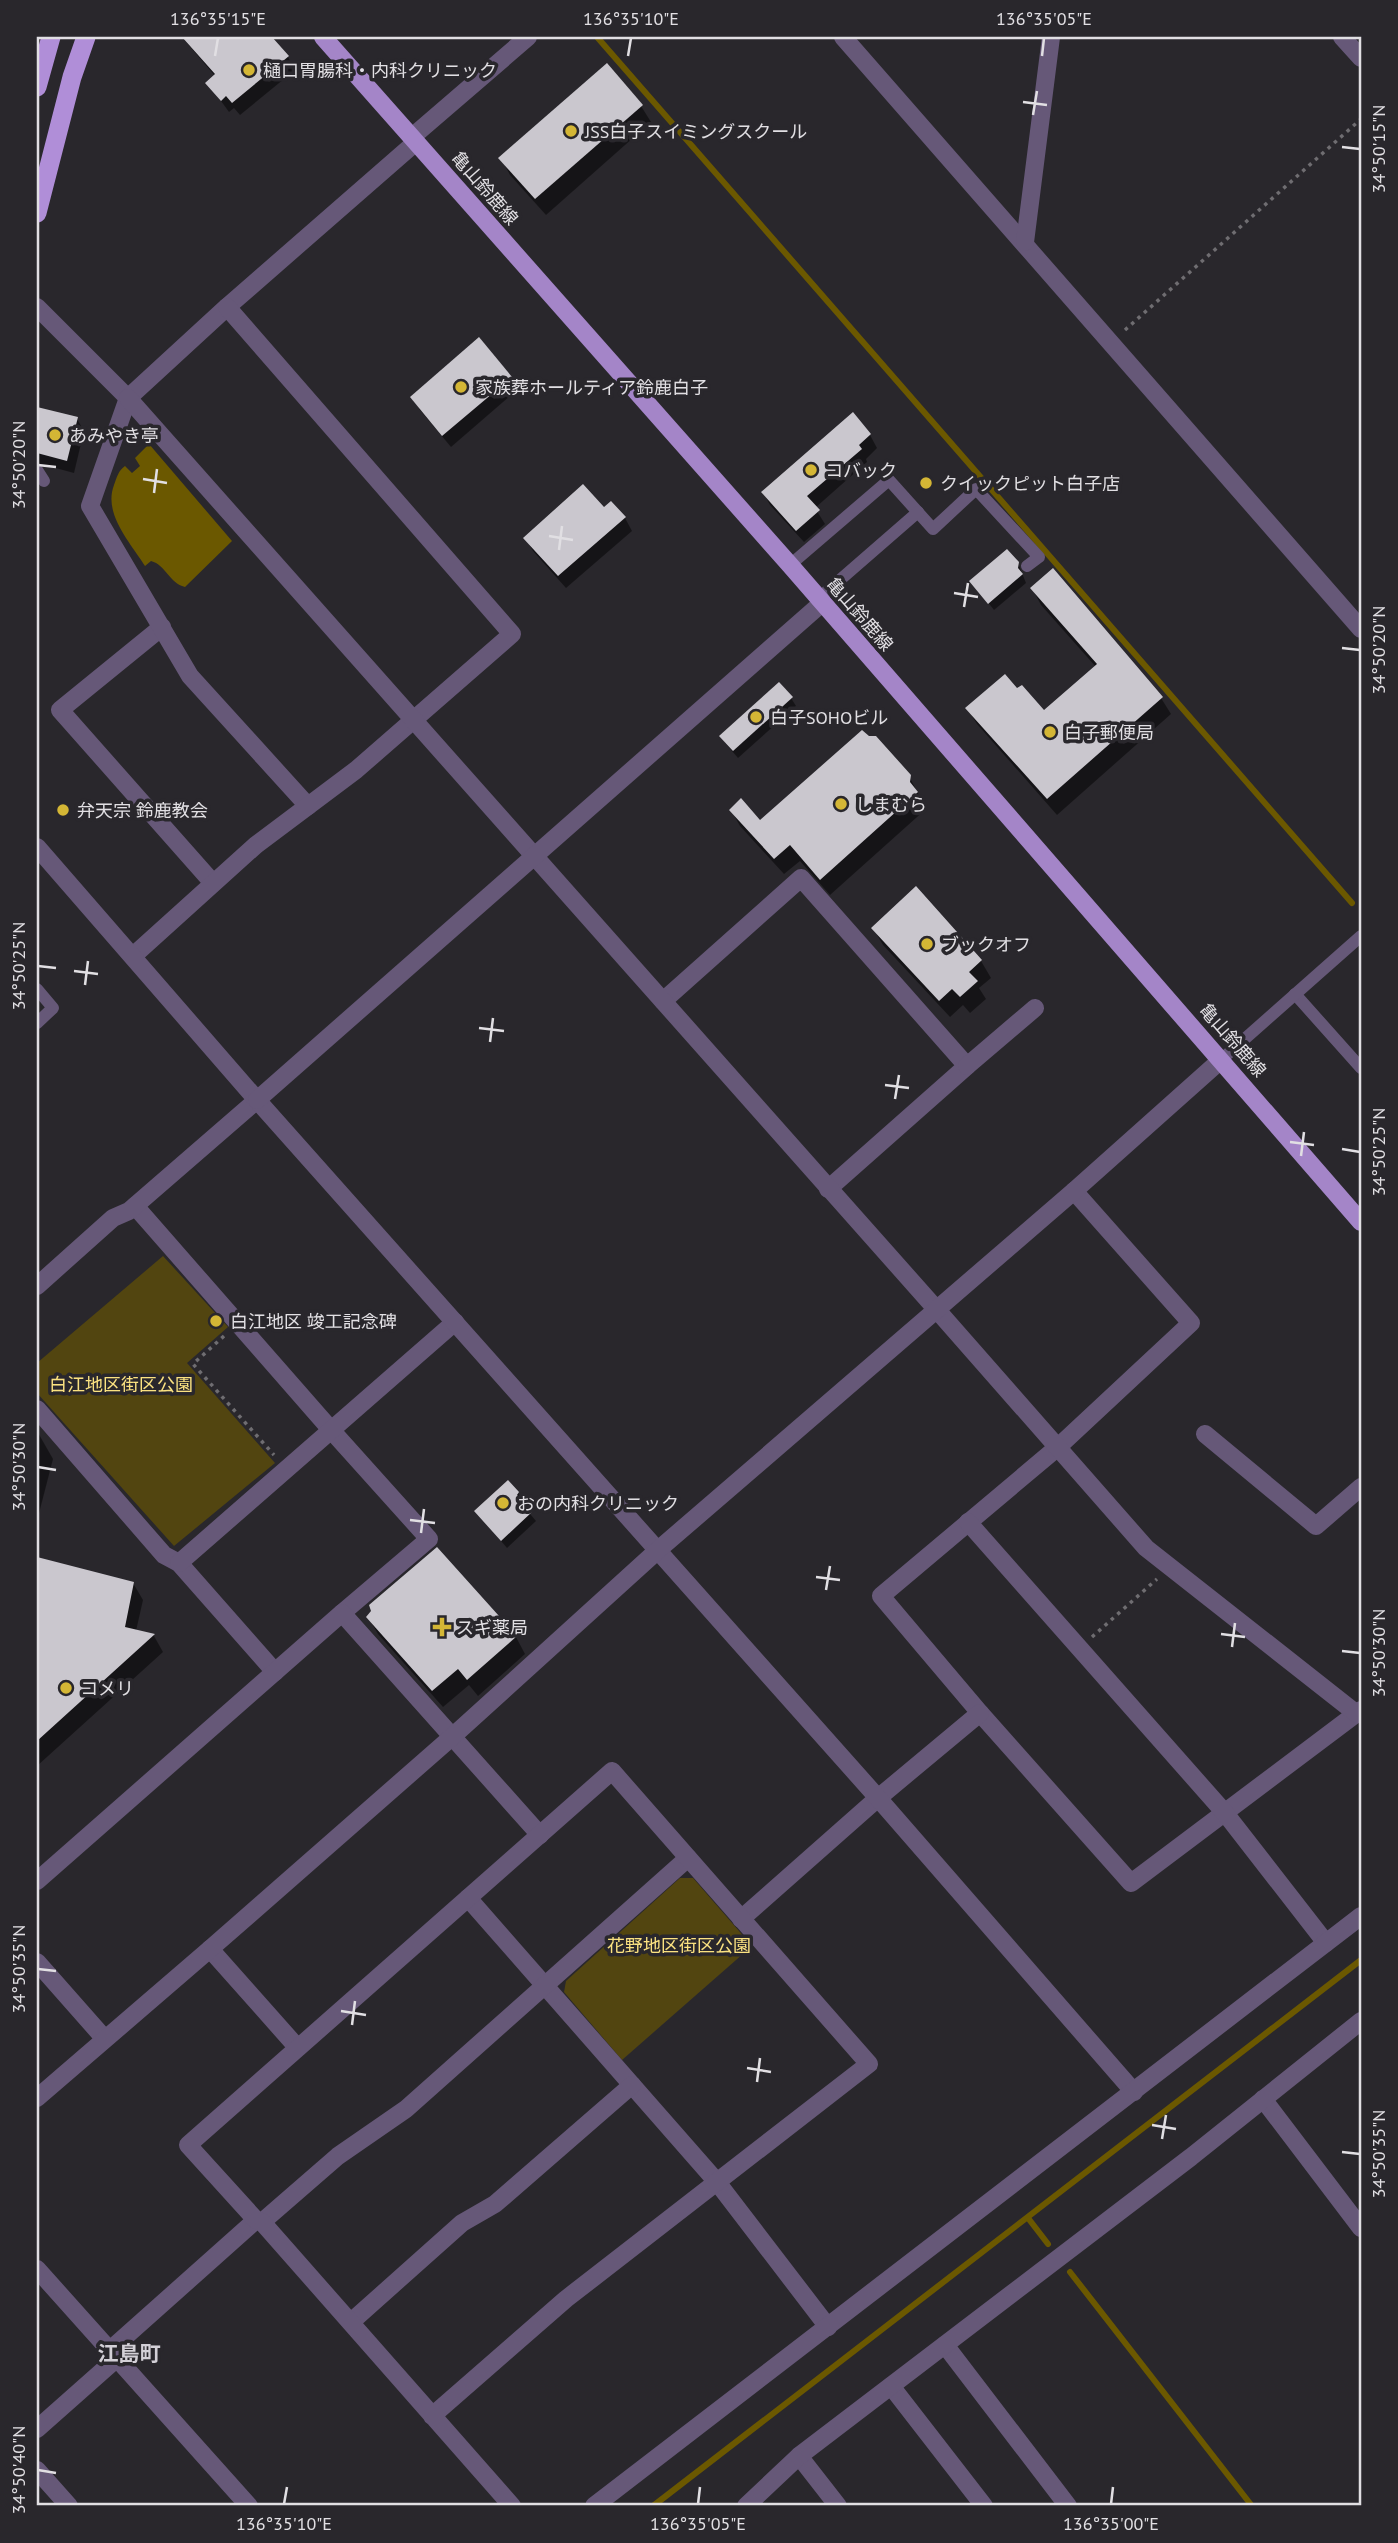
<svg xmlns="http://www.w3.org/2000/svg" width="1398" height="2543" viewBox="0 0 1398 2543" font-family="'PT Sans','Noto Sans JP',sans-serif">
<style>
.green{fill:#524510}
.water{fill:#6b5800}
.shadow{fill:#0007}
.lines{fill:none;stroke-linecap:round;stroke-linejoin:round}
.stream{stroke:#6b5800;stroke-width:6}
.building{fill:#cac7ce}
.path{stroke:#6f6d71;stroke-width:3.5;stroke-dasharray:3.5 5;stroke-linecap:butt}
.service{stroke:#665878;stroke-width:12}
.minor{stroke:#665878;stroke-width:18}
.tertiary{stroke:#665878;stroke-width:18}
.primary{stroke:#a485c8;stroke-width:18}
.trunk{stroke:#b08ed8;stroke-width:19}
.ticks{fill:none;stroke:#e1dfe3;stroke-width:2.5}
.poi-dot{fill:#d4b635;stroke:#29272c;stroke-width:2.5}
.labels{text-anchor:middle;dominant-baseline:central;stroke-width:7;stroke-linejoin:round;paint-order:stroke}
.poi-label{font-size:18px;fill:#e1dfe3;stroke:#29272c;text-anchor:start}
.street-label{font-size:18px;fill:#e1dfe3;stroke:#29272c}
.park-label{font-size:18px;fill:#fbe281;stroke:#29272c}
.quarter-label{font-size:21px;font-weight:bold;fill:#d3d0d7;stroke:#29272c}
.neatline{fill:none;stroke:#e1dfe3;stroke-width:2.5}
.ticks-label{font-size:18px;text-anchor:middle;fill:#e1dfe3}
</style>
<rect width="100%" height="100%" fill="#29272c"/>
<g class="green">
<polygon points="163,1256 228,1327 187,1363 275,1463 174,1546 37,1393 37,1363"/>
<polygon points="680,1878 693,1878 752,1946 622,2060 564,1992 566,1981"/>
</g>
<path class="water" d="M149 444 232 541 185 587C169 583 166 565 151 561L145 566C130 542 103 514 114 485 117 477 118 471 125 466L132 473 140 466 135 458Z"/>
<g class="shadow">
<polygon points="182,37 269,37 288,57 295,70 240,115 234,108 229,112 208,83 215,76"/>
<polygon points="641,106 651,122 546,215 510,175 501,158"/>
<polygon points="510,378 517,390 451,447 420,410 412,397"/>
<polygon points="37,409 77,419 84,431 74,473 37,463"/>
<polygon points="870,435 877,448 866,459 867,462 815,508 825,524 804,542 770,505 763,492"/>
<polygon points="611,503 625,518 632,531 566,588 533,551 526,539 604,509"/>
<polygon points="1018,563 1026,583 994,610 972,582"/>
<polygon points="1032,588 1161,698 1171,714 1057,815 977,724 967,708 1044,713 1096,667 1041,605"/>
<polygon points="791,698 796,706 738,758 726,744 721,736"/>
<polygon points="909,776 926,809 830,895 800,861 784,874 740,826 731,810 760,822"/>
<polygon points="916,888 981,961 991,978 979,988 986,999 970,1013 963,1005 950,1017 883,945 873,928"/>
<polygon points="37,1431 53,1459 37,1521"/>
<polygon points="518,1493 523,1501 521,1503 536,1521 507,1548 476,1511"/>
<polygon points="437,1550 516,1637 525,1654 478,1696 469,1685 443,1707 378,1634 368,1617"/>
<polygon points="37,1559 133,1583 143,1600 136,1631 154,1636 163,1652 37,1766"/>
</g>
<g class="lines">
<g class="stream">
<polyline points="597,37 1352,903"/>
<polyline points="1028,2218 1048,2244"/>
<polyline points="1070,2272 1252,2506"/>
<polyline points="653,2506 1361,1960"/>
</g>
</g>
<g class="building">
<polygon points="182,37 272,37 289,56 232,103 226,96 221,101 205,83 215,74"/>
<polygon points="607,63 643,105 535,199 498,158"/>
<polygon points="479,337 512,377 442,436 410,397"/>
<polygon points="37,407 78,417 67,461 37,453"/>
<polygon points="853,412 871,434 859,445 862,449 807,496 820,510 796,531 761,492"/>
<polygon points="583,484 604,507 611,501 626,517 558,576 523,538"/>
<polygon points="1007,549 1019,562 1018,568 1023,574 988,604 969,581"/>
<polygon points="1053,568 1163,697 1047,799 965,708 1005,674 1017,688 1022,685 1044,710 1097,664 1030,588"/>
<polygon points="779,682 793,697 733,751 719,736"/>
<polygon points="862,730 869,736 876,736 911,775 910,782 918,792 820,880 790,845 774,859 729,810 741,798 760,820"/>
<polygon points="916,886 982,960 969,972 978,981 960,997 952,989 939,1001 871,928"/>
<polygon points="508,1480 519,1492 517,1495 532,1512 501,1541 474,1511"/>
<polygon points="437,1547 517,1636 467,1680 458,1669 432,1691 366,1617 371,1611 369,1605"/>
<polygon points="37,1557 134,1582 125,1627 155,1634 37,1741"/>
</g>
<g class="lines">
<g class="path">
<polyline points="1125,330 1361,119"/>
<polyline points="224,1336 193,1364 274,1455"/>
<polyline points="1092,1637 1157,1579"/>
</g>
<g class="service">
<polyline points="37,470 44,481"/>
<polyline points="790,565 889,480 933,529 976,489 1039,557 1027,566"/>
<polyline points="818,599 918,512"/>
<polyline points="37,989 53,1008 37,1023"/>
<polyline points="1295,994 1361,1068"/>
<polyline points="1222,1059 1361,936"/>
</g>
<g class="minor">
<polyline points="843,37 1361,629"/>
<polyline points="1342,37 1361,58"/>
<polyline points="1025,242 1051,37"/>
<polyline points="37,307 128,398"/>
<polyline points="162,627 60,710 213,883"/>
<polyline points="308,806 190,676 90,506 128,398 227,307 416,142"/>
<polyline points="133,956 256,845 356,770 512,634 227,307"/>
<polyline points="663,1001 801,878 967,1066 828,1189"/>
<polyline points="967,1066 1035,1008"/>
<polyline points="1074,1191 1191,1323 1058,1447 881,1596 980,1713 1131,1883 1361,1710"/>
<polyline points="135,1206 332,1431 429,1539 342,1613"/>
<polyline points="37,1286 113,1218 129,1211 257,1100"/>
<polyline points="937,1310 1146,1548 1357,1714"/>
<polyline points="37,1409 164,1555 179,1563 275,1672"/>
<polyline points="1205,1434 1316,1526 1361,1487"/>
<polyline points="968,1522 1225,1813 1326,1943"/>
<polyline points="179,1563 455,1322"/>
<polyline points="37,1881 342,1613 540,1835"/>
<polyline points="468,1898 717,2182 828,2327"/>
<polyline points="741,1919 878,1798 980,1713"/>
<polyline points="210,1949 297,2047"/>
<polyline points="37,1962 104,2038"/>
<polyline points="1263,2099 1361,2228"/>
<polyline points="262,2222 338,2156 406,2109 688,1858"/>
<polyline points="351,2322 462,2223 495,2204 632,2085"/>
<polyline points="945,2345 1068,2506"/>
<polyline points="109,2351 256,2220"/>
<polyline points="891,2386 984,2506"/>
<polyline points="432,2416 566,2299 869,2064 612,1771 188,2145 256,2220 262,2222 512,2506"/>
<polyline points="37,2429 116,2359"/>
<polyline points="799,2456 838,2506"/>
<polyline points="37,2470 69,2506"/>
<polyline points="746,2506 799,2456 1191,2157 1361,2021"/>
</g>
<g class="tertiary">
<polyline points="412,137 528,37"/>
<polyline points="128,398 937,1310"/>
<polyline points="37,847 257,1100 878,1798 1134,2092"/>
<polyline points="257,1100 822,603"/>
<polyline points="37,2098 210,1949 453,1736 658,1550 1074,1191 1222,1059"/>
<polyline points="37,2269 249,2506"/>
<polyline points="594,2506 1361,1916"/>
</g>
<polyline class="primary" points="323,37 790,565 1361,1222"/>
<g class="trunk">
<polyline points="37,87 51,37"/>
<polyline points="37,213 72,77 86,37"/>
</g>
</g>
<path class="ticks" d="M215 56 218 38M628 56 631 38M1042 56 1044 38M1023 102 1047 105M1033 115 1037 91M1342 147 1360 149M38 465 56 467M143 479 167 483M154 493 157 469M549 536 573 540M559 550 562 526M954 593 978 597M964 607 968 583M1342 648 1360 650M38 966 56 968M74 971 98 974M85 985 88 961M479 1028 504 1031M490 1042 493 1018M885 1085 909 1088M895 1099 899 1075M1290 1142 1314 1145M1342 1149 1360 1152M1301 1156 1304 1132M38 1467 56 1470M410 1520 435 1523M421 1533 424 1509M816 1577 840 1580M826 1590 830 1566M1221 1634 1245 1637M1232 1647 1235 1623M1342 1651 1360 1653M38 1969 56 1971M341 2011 366 2015M352 2025 355 2001M747 2068 771 2072M757 2082 760 2058M1152 2125 1176 2129M1162 2139 1166 2115M1342 2152 1360 2154M38 2470 56 2473M284 2504 287 2487M698 2504 700 2487M1111 2504 1113 2487"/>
<g class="poi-dot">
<circle cx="249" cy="70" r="7"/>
<circle cx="571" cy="131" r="7"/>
<circle cx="461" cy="387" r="7"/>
<circle cx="55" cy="435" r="7"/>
<circle cx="811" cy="470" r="7"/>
<circle cx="926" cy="483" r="7"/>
<circle cx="756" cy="717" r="7"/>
<circle cx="1050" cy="732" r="7"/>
<circle cx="841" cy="804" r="7"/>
<circle cx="63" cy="810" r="7"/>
<circle cx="927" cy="944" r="7"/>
<circle cx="216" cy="1321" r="7"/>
<circle cx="503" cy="1503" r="7"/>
<path d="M438.5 1616.5h7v7h7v7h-7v7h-7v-7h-7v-7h7z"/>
<circle cx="66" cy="1688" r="7"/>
</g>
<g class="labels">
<g class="poi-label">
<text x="263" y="70">樋口胃腸科・内科クリニック</text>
<text x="585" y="131">JSS白子スイミングスクール</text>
<text x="475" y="387">家族葬ホールティア鈴鹿白子</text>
<text x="69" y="435">あみやき亭</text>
<text x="825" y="470">コバック</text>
<text x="940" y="483">クイックピット白子店</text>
<text x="770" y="717">白子SOHOビル</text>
<text x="1064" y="732">白子郵便局</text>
<text x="855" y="804">しまむら</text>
<text x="77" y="810">弁天宗 鈴鹿教会</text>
<text x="941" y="944">ブックオフ</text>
<text x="230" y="1321">白江地区 竣工記念碑</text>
<text x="517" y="1503">おの内科クリニック</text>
<text x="456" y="1627">スギ薬局</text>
<text x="80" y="1688">コメリ</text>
</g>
<g class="street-label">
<text transform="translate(485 188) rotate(49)">亀山鈴鹿線</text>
<text transform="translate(860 614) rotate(49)">亀山鈴鹿線</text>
<text transform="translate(1233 1040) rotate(49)">亀山鈴鹿線</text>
</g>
<g class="park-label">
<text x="121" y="1384">白江地区街区公園</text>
<text x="679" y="1945">花野地区街区公園</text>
</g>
<g class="quarter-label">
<text x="129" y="2353">江島町</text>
</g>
</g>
<rect width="1398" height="2543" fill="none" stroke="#29272c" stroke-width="77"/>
<rect x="38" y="38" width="1322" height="2466" class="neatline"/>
<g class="ticks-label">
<text x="218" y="25">136°35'15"E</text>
<text x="631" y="25">136°35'10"E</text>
<text x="1044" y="25">136°35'05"E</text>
<text transform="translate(1379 149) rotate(-90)" y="6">34°50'15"N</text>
<text transform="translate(19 465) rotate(-90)" y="6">34°50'20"N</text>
<text transform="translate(1379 650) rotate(-90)" y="6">34°50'20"N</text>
<text transform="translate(19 966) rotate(-90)" y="6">34°50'25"N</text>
<text transform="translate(1379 1152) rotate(-90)" y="6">34°50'25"N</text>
<text transform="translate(19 1467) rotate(-90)" y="6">34°50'30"N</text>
<text transform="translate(1379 1653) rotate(-90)" y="6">34°50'30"N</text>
<text transform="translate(19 1969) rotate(-90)" y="6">34°50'35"N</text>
<text transform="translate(1379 2154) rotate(-90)" y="6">34°50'35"N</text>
<text transform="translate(19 2470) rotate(-90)" y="6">34°50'40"N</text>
<text x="284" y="2530">136°35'10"E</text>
<text x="698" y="2530">136°35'05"E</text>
<text x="1111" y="2530">136°35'00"E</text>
</g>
</svg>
